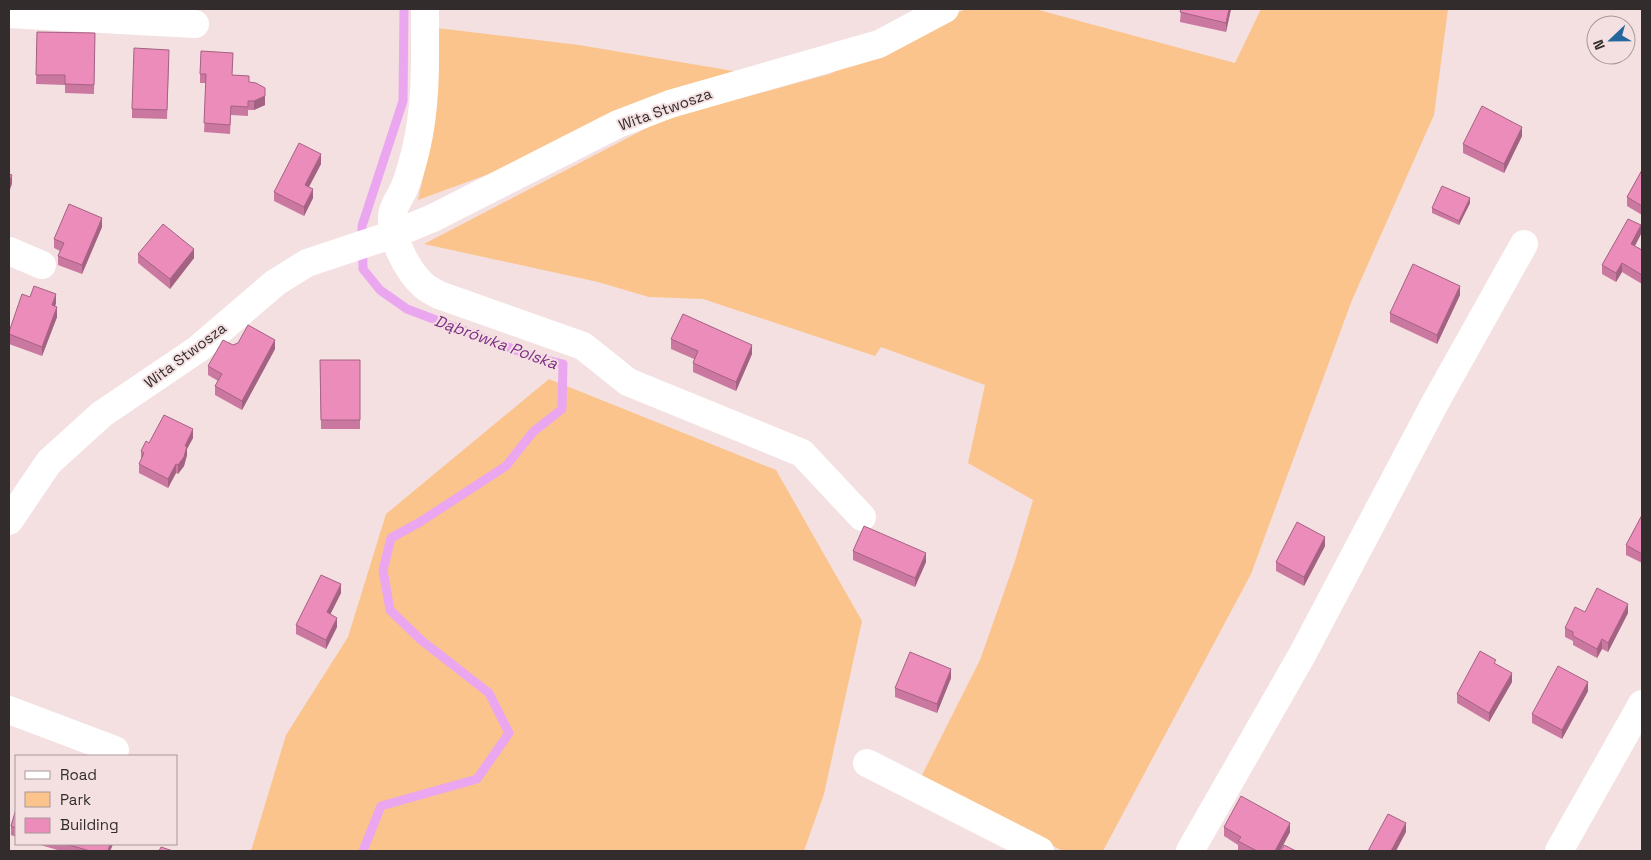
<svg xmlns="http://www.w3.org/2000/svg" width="1651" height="860" viewBox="0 0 1651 860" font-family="'Space Grotesk',sans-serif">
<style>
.green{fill:#fac48c}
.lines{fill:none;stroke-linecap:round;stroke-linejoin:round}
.stream{stroke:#eba6f0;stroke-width:9}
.minor{stroke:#fff;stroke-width:28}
.wall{fill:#ca78a0}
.shaded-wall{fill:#a46282}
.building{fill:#eb8cba;stroke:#a46282}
.labels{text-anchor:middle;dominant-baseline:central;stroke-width:4;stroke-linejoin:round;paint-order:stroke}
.street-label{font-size:15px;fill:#332c2c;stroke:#f4e0e1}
.water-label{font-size:16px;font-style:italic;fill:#7e2e85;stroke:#f4e0e1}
</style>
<rect width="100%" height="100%" fill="#f4e0e1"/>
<g class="green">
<polygon points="966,9 1035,9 1235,63 1261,9 1448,9 1434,115 1352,300 1251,574 1103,851 1063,851 921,777 980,660 1015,561 1033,500 968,463 985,385 881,347 875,356 703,299 649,297 598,282 424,244 662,120 830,74"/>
<polygon points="437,28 579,45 745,73 538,156 418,200 432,135"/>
<polygon points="549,379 776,470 862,621 824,794 804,851 251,851 286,735 348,637 386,514"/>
</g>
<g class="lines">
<polyline class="stream" points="363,851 381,806 477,779 509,733 489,693 421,640 390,610 383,570 391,538 420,522 506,466 533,432 562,409 563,364 534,357 407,309 380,290 363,269 362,226 403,101 404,9"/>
<g class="minor">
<path d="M425 9C425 56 427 103 416 149 413 161 410 174 405 186 402 195 392 207 392 217 391 239 407 270 423 285 427 289 434 292 439 295L583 346 628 382 802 453 862 517"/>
<polyline points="9,14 195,24"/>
<polyline points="9,251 42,265"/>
<polyline points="9,521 49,462 102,414 198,349 275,283 307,263 394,234 433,218 618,124 670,104 879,44 945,9"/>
<polyline points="9,710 115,750"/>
<polyline points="867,763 1040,851"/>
<polyline points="1190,851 1302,655 1435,403 1524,244"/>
<polyline points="1559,851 1642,704"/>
</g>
</g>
<g class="wall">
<polygon points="1181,9 1231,9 1226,32 1180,22"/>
<polygon points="1642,9 1642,20 1641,19 1641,10"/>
<polygon points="37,32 95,33 94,94 65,93 65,85 36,84"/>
<polygon points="169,59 167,119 132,118 132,109"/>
<polygon points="200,74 233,75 249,82 265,105 254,110 248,110 248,116 231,115 230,134 204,132 206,83 200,83"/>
<polygon points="1522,136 1504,173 1463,153 1463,144"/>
<polygon points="321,164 309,187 313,198 304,216 274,201 274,192"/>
<polygon points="1642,170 1642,215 1627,206 1627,197"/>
<polygon points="1470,203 1459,225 1432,213 1432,208"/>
<polygon points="102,227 82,274 58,265 58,256 60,251 54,248 54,239"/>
<polygon points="1641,234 1635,246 1642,250 1642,284 1622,272 1616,282 1602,274 1602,265"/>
<polygon points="138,254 194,258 170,289 138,263"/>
<polygon points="1460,295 1437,344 1390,322 1390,313"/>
<polygon points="30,297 56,303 55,307 57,317 42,356 9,344 9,334"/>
<polygon points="671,339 752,354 736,391 693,372 693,363 694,359 671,349"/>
<polygon points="275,349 242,410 215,395 215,386 218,381 208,375 208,366"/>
<polygon points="320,360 360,360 360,429 321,429"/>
<polygon points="193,438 187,449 187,455 184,466 178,474 176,473 168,488 139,473 139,464 141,460 141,451 149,443"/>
<polygon points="1642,515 1642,563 1626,555 1626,545"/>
<polygon points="1325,546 1304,586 1276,571 1276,562"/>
<polygon points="853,551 926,562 915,587 853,560"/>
<polygon points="341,593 330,614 337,627 326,649 296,634 296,625"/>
<polygon points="1585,612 1628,613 1608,652 1602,649 1597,658 1573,645 1573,641 1565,637 1565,628"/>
<polygon points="951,678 937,713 895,697 895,688"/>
<polygon points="1512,682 1489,722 1457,703 1457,694"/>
<polygon points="1588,691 1562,739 1532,723 1532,714"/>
<polygon points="16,809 16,837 11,835 11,826"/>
<polygon points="1224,827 1290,832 1280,851 1240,851 1238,850 1238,845 1224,836"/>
<polygon points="37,844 113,844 110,851 61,851"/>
</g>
<g class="shaded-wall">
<polygon points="1229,9 1231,9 1226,32 1226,23"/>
<polygon points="265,88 265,105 254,110 254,101"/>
<polygon points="1522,127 1522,136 1504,173 1504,164"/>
<polygon points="321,154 321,164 305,194 305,185"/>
<polygon points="12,175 12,184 9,192 9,182"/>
<polygon points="313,189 313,198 304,216 304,207"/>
<polygon points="1470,198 1470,203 1459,225 1459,221"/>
<polygon points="102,218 102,227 82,274 82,265"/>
<polygon points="1641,225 1641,234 1631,253 1631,244"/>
<polygon points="194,249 194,258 170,289 170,279"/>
<polygon points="1622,263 1622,272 1616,282 1616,273"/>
<polygon points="1460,286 1460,295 1437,344 1437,335"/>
<polygon points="56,294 56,303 52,314 52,305"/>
<polygon points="57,307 57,317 42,356 42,347"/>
<polygon points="275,340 275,349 242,410 242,401"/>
<polygon points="752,345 752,354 736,391 736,382"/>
<polygon points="193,429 193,438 187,449 187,455 184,466 178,474 178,465 185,446"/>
<polygon points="176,464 176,473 168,488 168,479"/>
<polygon points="1325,537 1325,546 1304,586 1304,577"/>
<polygon points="926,553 926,562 915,587 915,578"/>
<polygon points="341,584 341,593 327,621 327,612"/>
<polygon points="1628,604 1628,613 1608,652 1608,643"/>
<polygon points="337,618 337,627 326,649 326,640"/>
<polygon points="1602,639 1602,649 1597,658 1597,649"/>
<polygon points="951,669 951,678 937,713 937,704"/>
<polygon points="1512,673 1512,682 1489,722 1489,713"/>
<polygon points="1588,682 1588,691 1562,739 1562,730"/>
<polygon points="1290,823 1290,832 1280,851 1275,851"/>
<polygon points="1406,823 1406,832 1396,851 1391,851"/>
<polygon points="110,844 113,844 110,851 108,851"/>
</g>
<g class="building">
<polygon points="1181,9 1229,9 1226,23 1180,12"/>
<polygon points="37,32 95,33 94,85 65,84 65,75 36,75"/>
<polygon points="134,48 169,50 167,110 132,109"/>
<polygon points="201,51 233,53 232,75 249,76 249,82 256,83 265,88 265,96 254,101 248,101 248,107 231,106 230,125 204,123 206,74 200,74"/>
<polygon points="1482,106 1522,127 1504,164 1463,144"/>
<polygon points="299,143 321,154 305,185 313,189 304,207 274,192"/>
<polygon points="1642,170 1642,206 1627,197"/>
<polygon points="9,174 12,175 9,182"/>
<polygon points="1442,186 1470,198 1459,221 1432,208"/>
<polygon points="69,204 102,218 82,265 58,256 64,243 54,239"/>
<polygon points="1628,219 1641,225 1631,244 1642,250 1642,275 1622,263 1616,273 1602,265"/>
<polygon points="163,224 194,249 170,279 138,254"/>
<polygon points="1413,264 1460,286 1437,335 1390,313"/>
<polygon points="34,286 56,294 52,305 57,307 42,347 9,334 9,332 22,294 30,297"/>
<polygon points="683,314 752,345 736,382 693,363 698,351 671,339"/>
<polygon points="248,325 275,340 242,401 215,386 222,374 208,366 223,340 233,345 238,343"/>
<polygon points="320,360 360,360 360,420 321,420"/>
<polygon points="164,415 193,429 185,446 187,446 184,457 178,465 176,464 168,479 139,464 144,453 141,451 146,441 149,443"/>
<polygon points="1642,515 1642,554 1626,545"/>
<polygon points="1297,522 1325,537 1304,577 1276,562"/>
<polygon points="864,526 926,553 915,578 853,551"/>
<polygon points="321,575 341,584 327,612 337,618 326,640 296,625"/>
<polygon points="1597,588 1628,604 1608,643 1602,639 1597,649 1573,636 1573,632 1565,628 1575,607 1585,612"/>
<polygon points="1480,651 1496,660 1494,663 1512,673 1489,713 1457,694"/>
<polygon points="910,652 951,669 937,704 895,688"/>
<polygon points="1558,666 1588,682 1562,730 1532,714"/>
<polygon points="1241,796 1290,823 1275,851 1257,851 1238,841 1241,837 1224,827"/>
<polygon points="16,809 16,828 11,826"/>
<polygon points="1388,814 1406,823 1391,851 1368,851"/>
<polygon points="66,844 110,844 108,851 90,851"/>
<polygon points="1284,845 1296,851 1281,851"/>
<polygon points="161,847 173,851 159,851"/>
</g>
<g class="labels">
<g class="street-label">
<text transform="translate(665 109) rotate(-20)">Wita Stwosza</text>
<text transform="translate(185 355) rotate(-37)">Wita Stwosza</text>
</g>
<g class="water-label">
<text transform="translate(496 342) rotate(20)">Dąbrówka Polska</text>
</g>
</g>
<rect width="1651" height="860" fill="none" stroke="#332c2c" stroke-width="20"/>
<rect x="15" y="755" width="162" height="90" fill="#f4e0e1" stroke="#a79899"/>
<rect x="25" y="771" width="25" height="8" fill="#ffffff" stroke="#a79899"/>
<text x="60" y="780" font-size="15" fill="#332c2c">Road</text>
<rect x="25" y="792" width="25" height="15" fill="#fac48c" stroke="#a79899"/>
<text x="60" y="805" font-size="15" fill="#332c2c">Park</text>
<rect x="25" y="818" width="25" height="15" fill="#eb8cba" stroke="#a79899"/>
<text x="60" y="830" font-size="15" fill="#332c2c">Building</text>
<g transform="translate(1611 40) rotate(248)"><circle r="24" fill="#f4e0e1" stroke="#a79899"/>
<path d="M0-4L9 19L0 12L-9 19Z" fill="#25679c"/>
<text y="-8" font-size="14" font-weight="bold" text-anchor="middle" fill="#332c2c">N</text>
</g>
</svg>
